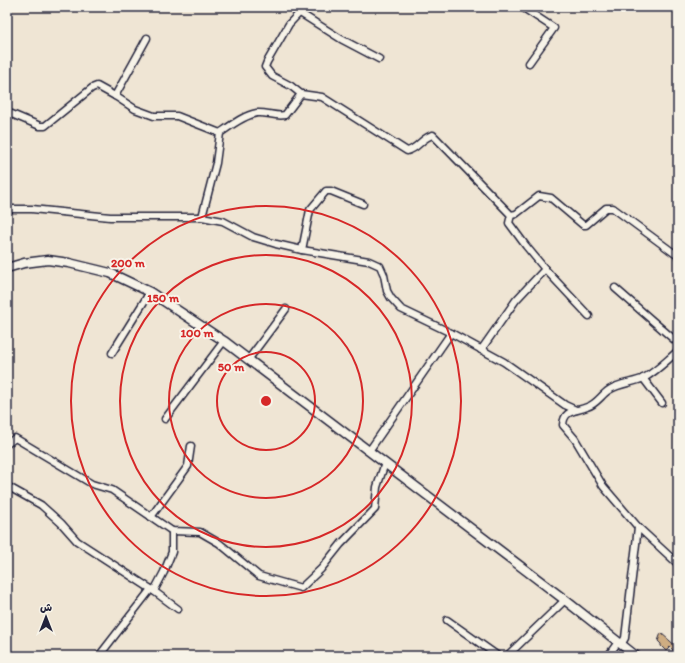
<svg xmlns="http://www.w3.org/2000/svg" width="685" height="663" viewBox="0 0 685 663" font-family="Itim,'Playpen Sans Arabic',sans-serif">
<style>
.building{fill:#cfad82;stroke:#22223b}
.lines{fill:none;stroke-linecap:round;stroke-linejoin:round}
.minor-casing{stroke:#22223b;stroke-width:9}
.tertiary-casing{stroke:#22223b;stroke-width:11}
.minor{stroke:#f7f3e8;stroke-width:6}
.tertiary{stroke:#f7f3e8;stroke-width:8}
.ring{fill:none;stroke:#d62828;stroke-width:2}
.centre{fill:#d62828;stroke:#f7f3e8;stroke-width:2}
.ring-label{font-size:12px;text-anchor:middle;font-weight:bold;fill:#d62828;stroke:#f7f3e8;stroke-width:4;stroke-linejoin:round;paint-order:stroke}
</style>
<rect width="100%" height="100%" fill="#efe5d4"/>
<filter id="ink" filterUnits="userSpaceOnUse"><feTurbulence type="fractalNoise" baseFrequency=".025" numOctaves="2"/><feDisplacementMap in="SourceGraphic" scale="8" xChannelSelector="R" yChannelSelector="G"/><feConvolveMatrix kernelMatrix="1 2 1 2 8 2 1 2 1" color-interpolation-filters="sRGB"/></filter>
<g filter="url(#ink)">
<polygon class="building" points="661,633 678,648 678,655 670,647 666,651 661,646 661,644 658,641"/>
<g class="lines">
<g class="minor-casing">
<g id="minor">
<path d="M305 7 289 24 267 62 265 67 272 76 291 86 301 94 322 97 407 151C418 149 422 137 433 135L511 215 516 214 539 196 551 198 583 225H586L606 208H613L678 256"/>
<polyline points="522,7 554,28 529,63"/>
<polyline points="300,13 341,39 379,59"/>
<polyline points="115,96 147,38"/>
<path d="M7 112 40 126H45L92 88 97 86 115 96 135 109 154 116H177L220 133C230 126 244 115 257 113 266 112 276 117 285 115L301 94"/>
<polyline points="7,209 32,209 110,217 202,217 223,221 253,237 276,244 302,250 369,261 380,266 384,275 387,291 391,298 401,309 451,333 504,362 565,405 576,410"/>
<polyline points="511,215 509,223 526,246 545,269 589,316"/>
<polyline points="202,217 216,163 220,133"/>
<polyline points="302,250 310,210 326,191 331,191 363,204"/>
<polyline points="615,288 678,343"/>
<polyline points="481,350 516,300 545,269"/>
<polyline points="112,353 150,292"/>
<polyline points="248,360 286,309"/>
<polyline points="643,378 662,403"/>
<polyline points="165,419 224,341"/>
<polyline points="7,444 15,438 92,484 112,490 172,531 200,532 219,543 259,576 301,588 321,569 341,544 375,509 377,487 385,463"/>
<polyline points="369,451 451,333"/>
<polyline points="7,486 41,505 61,523 77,541 151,589 178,609"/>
<polyline points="151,517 188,466 191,446"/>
<polyline points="638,527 678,564"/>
<polyline points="154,591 164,572 172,552 172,531"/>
<polyline points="447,620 498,656"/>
<path d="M621 645 625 638 638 527 603 486 575 439 563 425C564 409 576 412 587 407 597 404 601 395 609 390 619 383 633 383 644 378 657 371 667 360 678 351"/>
<polyline points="99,656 151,589"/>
<polyline points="507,656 565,600"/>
<polyline points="608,656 618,642"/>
</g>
</g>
<g class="tertiary-casing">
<polyline id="tertiary" points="7,268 24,263 48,260 69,263 110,273 150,292 224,341 565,600 636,656"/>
</g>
<use href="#minor" class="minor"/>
<use href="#tertiary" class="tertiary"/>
</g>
</g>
<g class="ring">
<circle cx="266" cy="401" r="49"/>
<circle cx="266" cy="401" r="97"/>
<circle cx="266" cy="401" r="146"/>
<circle cx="266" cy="401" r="195"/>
</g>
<circle cx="266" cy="401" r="6" class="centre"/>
<g class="ring-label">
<text x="128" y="267">200 m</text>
<text x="163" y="302">150 m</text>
<text x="197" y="337">100 m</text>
<text x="231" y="371">50 m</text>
</g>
<rect width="685" height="663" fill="none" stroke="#f7f3e8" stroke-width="24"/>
<rect x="12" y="12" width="661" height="639" fill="none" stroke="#22223b" stroke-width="1.5" filter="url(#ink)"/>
<g transform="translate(46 617)" stroke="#f7f3e8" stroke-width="3" paint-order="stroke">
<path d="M0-3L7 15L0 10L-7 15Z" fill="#22223b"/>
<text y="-6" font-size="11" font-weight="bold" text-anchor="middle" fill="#22223b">ش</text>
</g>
</svg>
